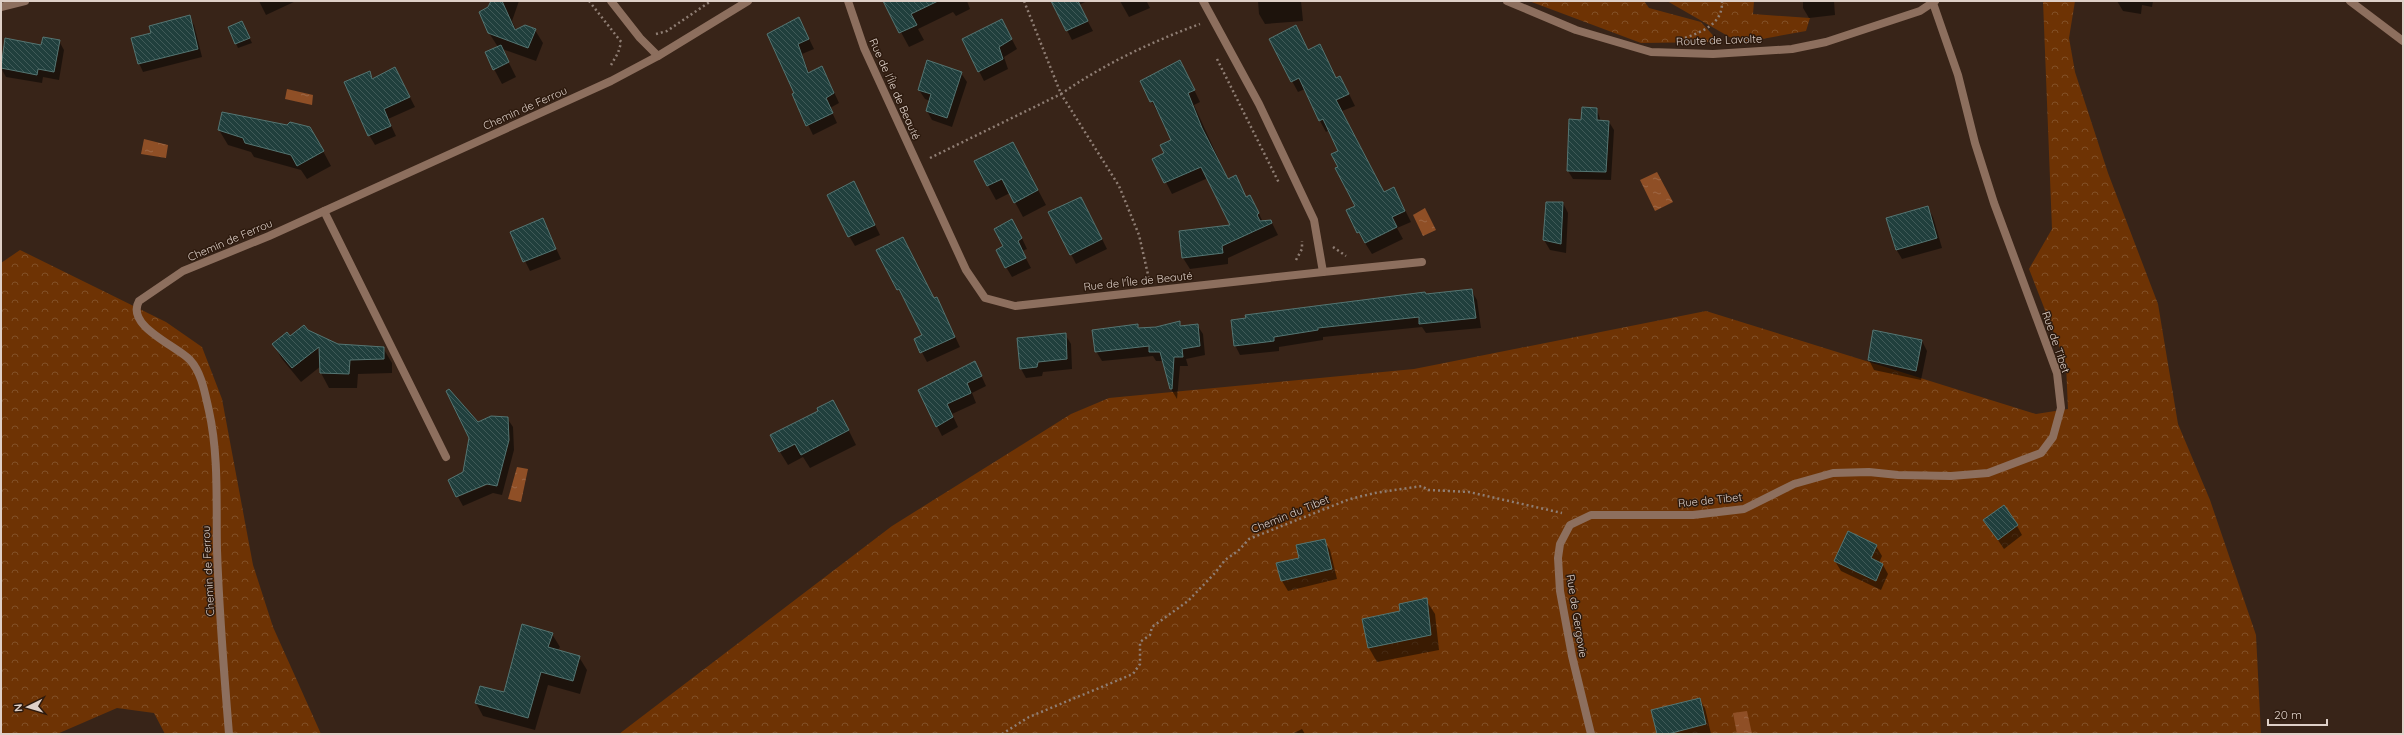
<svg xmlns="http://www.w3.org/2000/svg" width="2404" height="735" viewBox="0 0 2404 735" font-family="Quicksand,sans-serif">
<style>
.forest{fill:url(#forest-crowns)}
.water{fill:url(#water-ripples)}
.shadow{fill:#0007}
.building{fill:url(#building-back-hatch);stroke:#557572}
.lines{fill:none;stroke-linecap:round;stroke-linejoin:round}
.path{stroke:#8f7e74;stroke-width:2.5;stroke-dasharray:2 3;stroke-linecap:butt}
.lane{stroke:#8d6f5e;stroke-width:8}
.street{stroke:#8d6f5e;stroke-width:8}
.labels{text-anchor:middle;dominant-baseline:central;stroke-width:3;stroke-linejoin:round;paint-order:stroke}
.street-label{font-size:11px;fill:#ded0c8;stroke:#2d1a0e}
</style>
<defs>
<pattern id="forest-crowns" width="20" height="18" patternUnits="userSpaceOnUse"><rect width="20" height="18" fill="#6e3304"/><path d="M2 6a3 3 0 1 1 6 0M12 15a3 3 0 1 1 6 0" fill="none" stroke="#825027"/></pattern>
<pattern id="water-ripples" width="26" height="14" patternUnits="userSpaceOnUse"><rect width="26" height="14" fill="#8f4f26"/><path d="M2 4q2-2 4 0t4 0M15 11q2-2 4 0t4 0" fill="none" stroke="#9e6744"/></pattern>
<pattern id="building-back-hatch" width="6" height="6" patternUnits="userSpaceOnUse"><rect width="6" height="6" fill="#203f3d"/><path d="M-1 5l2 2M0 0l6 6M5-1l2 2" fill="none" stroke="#405a58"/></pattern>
</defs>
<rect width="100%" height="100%" fill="#382418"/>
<g class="forest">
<polygon points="1529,1 1644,1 1649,8 1701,22 1719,42 1641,43"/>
<polygon points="1667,1 1754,1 1753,14 1810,18 1806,31 1740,43"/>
<polygon points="2043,1 2075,1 2069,38 2075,72 2108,173 2158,304 2178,424 2210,500 2256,635 2261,734 619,734 892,526 1071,414 1109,398 1414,369 1706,311 2036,414 2068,409 2066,364 2029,269 2052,229"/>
<polygon points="20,250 166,322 202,347 222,399 253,565 273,627 321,734 165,734 154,713 117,708 57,734 1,734 1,263"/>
</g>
<g class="water">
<polygon points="287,89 313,95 312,105 285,99"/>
<polygon points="144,139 168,145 166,158 141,154"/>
<polygon points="1657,172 1673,202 1655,211 1640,180"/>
<polygon points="1425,208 1436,230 1423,236 1413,215"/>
<polygon points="517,467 528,469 521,502 508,499"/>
<polygon points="1747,711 1752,734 1737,734 1733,713"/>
</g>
<g class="shadow">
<polygon points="259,1 296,1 266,15"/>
<polygon points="492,1 519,1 512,21 516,30 535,30 543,43 536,61 502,49 516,77 502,84 494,69 498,47 489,33 489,8"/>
<polygon points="884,1 967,1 970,9 956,16 953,12 918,29 924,40 909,47"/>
<polygon points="1052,1 1087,1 1079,5 1093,31 1072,40"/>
<polygon points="1120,1 1149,1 1147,2 1150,8 1129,17"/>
<polygon points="1258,1 1301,1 1303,21 1265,24 1259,14"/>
<polygon points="1803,1 1834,1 1835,15 1809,18 1803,8"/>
<polygon points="2117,1 2153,1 2152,7 2142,5 2141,14 2123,11"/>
<polygon points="189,16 194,25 202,57 143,72 139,63"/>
<polygon points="799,18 814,49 802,54 809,73 827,77 839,103 830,108 837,123 813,135 793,94 796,93"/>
<polygon points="242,22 252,43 238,48 229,27"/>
<polygon points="1007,30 1017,49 1004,57 1008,69 984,81 979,71"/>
<polygon points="1302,38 1308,51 1319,45 1336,79 1346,88 1355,106 1342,111 1384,193 1400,200 1411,222 1397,228 1403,239 1372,254 1358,232 1356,206 1339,167 1339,151 1329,130 1326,132 1320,121 1305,89 1298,92 1292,81"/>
<polygon points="6,39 42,46 59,41 64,50 59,80 43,77 42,83 6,77 1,68"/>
<polygon points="369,73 373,79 400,78 415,107 388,119 396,136 375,145 369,135"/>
<polygon points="961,73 967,82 952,127 932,120 927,111 930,101 925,99 919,90"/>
<polygon points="1186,73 1200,102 1194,105 1228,180 1246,198 1250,196 1263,222 1271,221 1278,235 1228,258 1228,264 1190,269 1183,258 1232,226 1208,178 1172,194 1154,159 1166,154 1172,141 1159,113 1158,113 1141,81"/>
<polygon points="1597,109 1601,122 1609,122 1614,130 1611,180 1573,179 1568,171 1581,121"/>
<polygon points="219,130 323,151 331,166 307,179 301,170 254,157 251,152 228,145"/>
<polygon points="1013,143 1046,205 1023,217 1010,193 996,200 975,162"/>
<polygon points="859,192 880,235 855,246 849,236"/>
<polygon points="1563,203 1568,213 1566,253 1550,250 1544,240"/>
<polygon points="1086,207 1107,249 1076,264 1071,254"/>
<polygon points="1927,207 1933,217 1942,248 1902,259 1896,249"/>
<polygon points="543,220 561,259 530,271 511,233"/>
<polygon points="1018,230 1027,249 1022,251 1031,268 1012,277 1006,267 1005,247"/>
<polygon points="878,250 934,299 937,298 960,347 927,362 915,339 923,336"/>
<polygon points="1471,290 1477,300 1481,328 1426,333 1422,327 1323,337 1323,340 1279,347 1279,351 1240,355 1235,345 1247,319 1246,316 1425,293 1426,295"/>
<polygon points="1179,323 1182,327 1197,325 1203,334 1205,355 1186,359 1188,366 1180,366 1177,399 1171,389 1163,361 1156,361 1153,356 1102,361 1096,351 1137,325 1140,329"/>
<polygon points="1065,334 1071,344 1072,369 1043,372 1042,376 1026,378 1021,369"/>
<polygon points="290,337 337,345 383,348 392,363 392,373 358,374 357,388 329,388 321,373 321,366 301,382 282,359 273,344"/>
<polygon points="1922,341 1927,351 1921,380 1874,370 1869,360"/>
<polygon points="975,362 986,386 972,393 976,403 952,414 958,427 942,436 919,390"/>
<polygon points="841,415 856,445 810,468 803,457 788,465 780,452"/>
<polygon points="507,418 513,427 514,450 502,495 493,493 463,506 458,497 492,483 478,424"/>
<polygon points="1985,521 2017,526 2022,535 2004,549"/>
<polygon points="1324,540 1330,550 1337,579 1288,591 1282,581 1278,564 1300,559"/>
<polygon points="1876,546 1882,556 1879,563 1883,565 1888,574 1881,590 1841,571 1835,561"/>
<polygon points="1426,600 1435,614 1439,650 1377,662 1369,648 1401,612"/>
<polygon points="552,634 560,647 558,650 579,657 587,670 580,694 548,685 535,730 483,716 476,703 480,687 505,693"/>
<polygon points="1699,699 1705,708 1711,734 1658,734"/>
<polygon points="1302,729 1305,734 1292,734"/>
</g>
<g class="building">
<polygon points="491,1 502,1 515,30 525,25 536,29 528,48 488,33 479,12 488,7"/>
<polygon points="883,1 938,1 911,14 917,25 899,33"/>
<polygon points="1051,1 1078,1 1088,21 1066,31"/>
<polygon points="190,15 198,49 138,64 131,38 151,33 149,26"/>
<polygon points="799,17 809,39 798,44 808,73 822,66 834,93 826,98 833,113 806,126 792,94 794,93 767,34"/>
<polygon points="1002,19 1012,39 999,47 1003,59 978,72 962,39"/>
<polygon points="242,21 250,38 235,44 228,27"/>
<polygon points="1296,25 1308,50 1320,44 1336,78 1340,76 1349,94 1336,100 1384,192 1394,187 1405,211 1392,217 1397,227 1365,243 1359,232 1357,233 1346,210 1355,206 1335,168 1338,167 1331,154 1338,151 1323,119 1319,121 1299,78 1291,82 1269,39"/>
<polygon points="43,37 60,40 54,72 38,69 37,75 1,68 5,38 41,45"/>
<polygon points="501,45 509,62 493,70 485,52"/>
<polygon points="927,60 962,72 947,118 926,111 931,94 918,90"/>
<polygon points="1180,60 1195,90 1188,93 1202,128 1228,179 1236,175 1246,197 1250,195 1259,213 1257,215 1260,221 1271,220 1272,223 1222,246 1223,253 1182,258 1179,231 1230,225 1201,167 1164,183 1152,159 1164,153 1160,145 1171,140 1153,101 1150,102 1140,81"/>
<polygon points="395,67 410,97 384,109 391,126 368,136 344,82 370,71 372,79"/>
<polygon points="1582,107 1597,108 1597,120 1609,121 1606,172 1567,171 1569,119 1581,120"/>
<polygon points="222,112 287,125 290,122 310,127 324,151 297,166 291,155 245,143 243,138 218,130"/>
<polygon points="1013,142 1038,190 1014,203 1002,179 987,186 974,161"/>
<polygon points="854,181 875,225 848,237 827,195"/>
<polygon points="1081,197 1102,239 1070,255 1048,212"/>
<polygon points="1546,202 1563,202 1561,244 1543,240"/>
<polygon points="1928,206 1937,238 1896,250 1886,218"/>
<polygon points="543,218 556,249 523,262 510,232"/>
<polygon points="1012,219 1022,238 1018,241 1026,258 1005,268 996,250 1003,246 994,229"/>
<polygon points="903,237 934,298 937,297 955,337 920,353 914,339 922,335 899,289 897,290 876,250"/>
<polygon points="1472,289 1476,318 1419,324 1419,317 1318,328 1318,330 1274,337 1274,341 1234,346 1231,320 1246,318 1245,315 1425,292 1426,294"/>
<polygon points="1180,321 1180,326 1198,324 1200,346 1182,349 1183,357 1174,357 1172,389 1170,389 1160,352 1149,352 1149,346 1095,352 1092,330 1138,324 1138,328 1156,327"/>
<polygon points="304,325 308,330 338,344 384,347 384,359 350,360 349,374 320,373 319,347 292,368 272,344 287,332 290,336"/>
<polygon points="1873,330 1922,340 1916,371 1868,360"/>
<polygon points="1066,333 1067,359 1038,362 1037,367 1020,369 1017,338"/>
<polygon points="975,361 982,376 967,383 971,393 947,404 953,417 936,427 918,390"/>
<polygon points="449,389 478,422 491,416 508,417 509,440 497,486 487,484 456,497 448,480 463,472 469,438 446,391"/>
<polygon points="833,400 849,430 801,455 795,444 779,452 770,435 818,411 817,408"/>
<polygon points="2004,505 2018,525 1998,540 1983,520"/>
<polygon points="1848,531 1877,545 1871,558 1883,564 1876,581 1834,561"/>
<polygon points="1325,539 1332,569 1281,581 1276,563 1299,558 1296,545"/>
<polygon points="1427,598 1431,635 1368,648 1362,619 1400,611 1399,604"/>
<polygon points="522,624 553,633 548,647 580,656 573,681 541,672 528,718 475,703 480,686 504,692"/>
<polygon points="1700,698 1706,724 1668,734 1657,734 1651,710"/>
</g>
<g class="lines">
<g class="path">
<polyline points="589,1 622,43"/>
<path d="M1024 1 1061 94C1104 64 1151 42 1200 24"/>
<polyline points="656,34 667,31 711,1"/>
<path d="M1685 38C1703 31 1723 24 1722 1"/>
<polyline points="1217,59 1279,183"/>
<polyline points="611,65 618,53 621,43"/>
<polyline points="930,158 1061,94 1119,186 1139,235 1149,279"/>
<polyline points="1333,247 1346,256"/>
<polyline points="1296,260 1302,249 1302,241"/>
<polyline points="1002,734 1029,717 1133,674 1140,664 1140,642 1150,635 1152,627 1188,601 1215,573 1225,560 1238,551 1249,539 1350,499 1375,493 1422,486 1428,490 1469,492 1562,513"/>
</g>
<g class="lane">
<polyline points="1,7 25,1"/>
<polyline points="324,211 446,457"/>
<polyline points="1323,272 1422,262"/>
</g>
<g class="street">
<polyline points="611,1 640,38 658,56"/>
<polyline points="848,1 864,48 966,270 985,298 1015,306 1323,272 1314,220 1259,104 1203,1"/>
<polyline points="1507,1 1576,30 1651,52 1713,54 1792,49 1826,42 1920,11 1935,1"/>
<polyline points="2350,1 2403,41"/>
<path d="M229 734C224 673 219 611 217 550 216 504 219 456 209 411 205 394 202 373 190 360 177 346 125 326 139 301L183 271 269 236 611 81 658 56 748 1"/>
<polyline points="1591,734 1572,656 1560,591 1558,558 1560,544 1570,525 1591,515 1693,515 1744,509 1794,484 1833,473 1869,472 1898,475 1951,476 1988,473 2041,453 2053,437 2061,408 2057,373 1994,203 1975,143 1958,75 1933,3"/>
</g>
</g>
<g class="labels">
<g class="street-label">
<text transform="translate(1719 40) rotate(-2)">Route de Lavolte</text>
<text transform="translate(895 89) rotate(66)">Rue de l'Île de Beauté</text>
<text transform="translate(525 108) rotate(-24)">Chemin de Ferrou</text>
<text transform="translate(230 240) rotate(-23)">Chemin de Ferrou</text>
<text transform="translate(1138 281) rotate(-6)">Rue de l'Île de Beauté</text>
<text transform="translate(2056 342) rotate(71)">Rue de Tibet</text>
<text transform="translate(1710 500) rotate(-6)">Rue de Tibet</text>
<text transform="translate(1290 514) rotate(-22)">Chemin du Tibet</text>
<text transform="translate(208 571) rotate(-93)">Chemin de Ferrou</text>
<text transform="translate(1577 616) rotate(81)">Rue de Gergovie</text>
</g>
</g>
<rect width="2404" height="735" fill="none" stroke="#ded0c8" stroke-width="4"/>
<g transform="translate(28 707) rotate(265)" stroke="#2d1a0e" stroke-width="3" paint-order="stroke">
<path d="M0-3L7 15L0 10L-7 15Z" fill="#ded0c8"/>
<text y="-6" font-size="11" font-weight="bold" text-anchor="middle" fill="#ded0c8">N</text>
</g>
<path d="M2268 719v6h59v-6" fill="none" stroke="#ded0c8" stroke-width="2"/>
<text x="2274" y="719" font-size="12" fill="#ded0c8" stroke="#2d1a0e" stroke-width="3" paint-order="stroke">20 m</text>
</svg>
